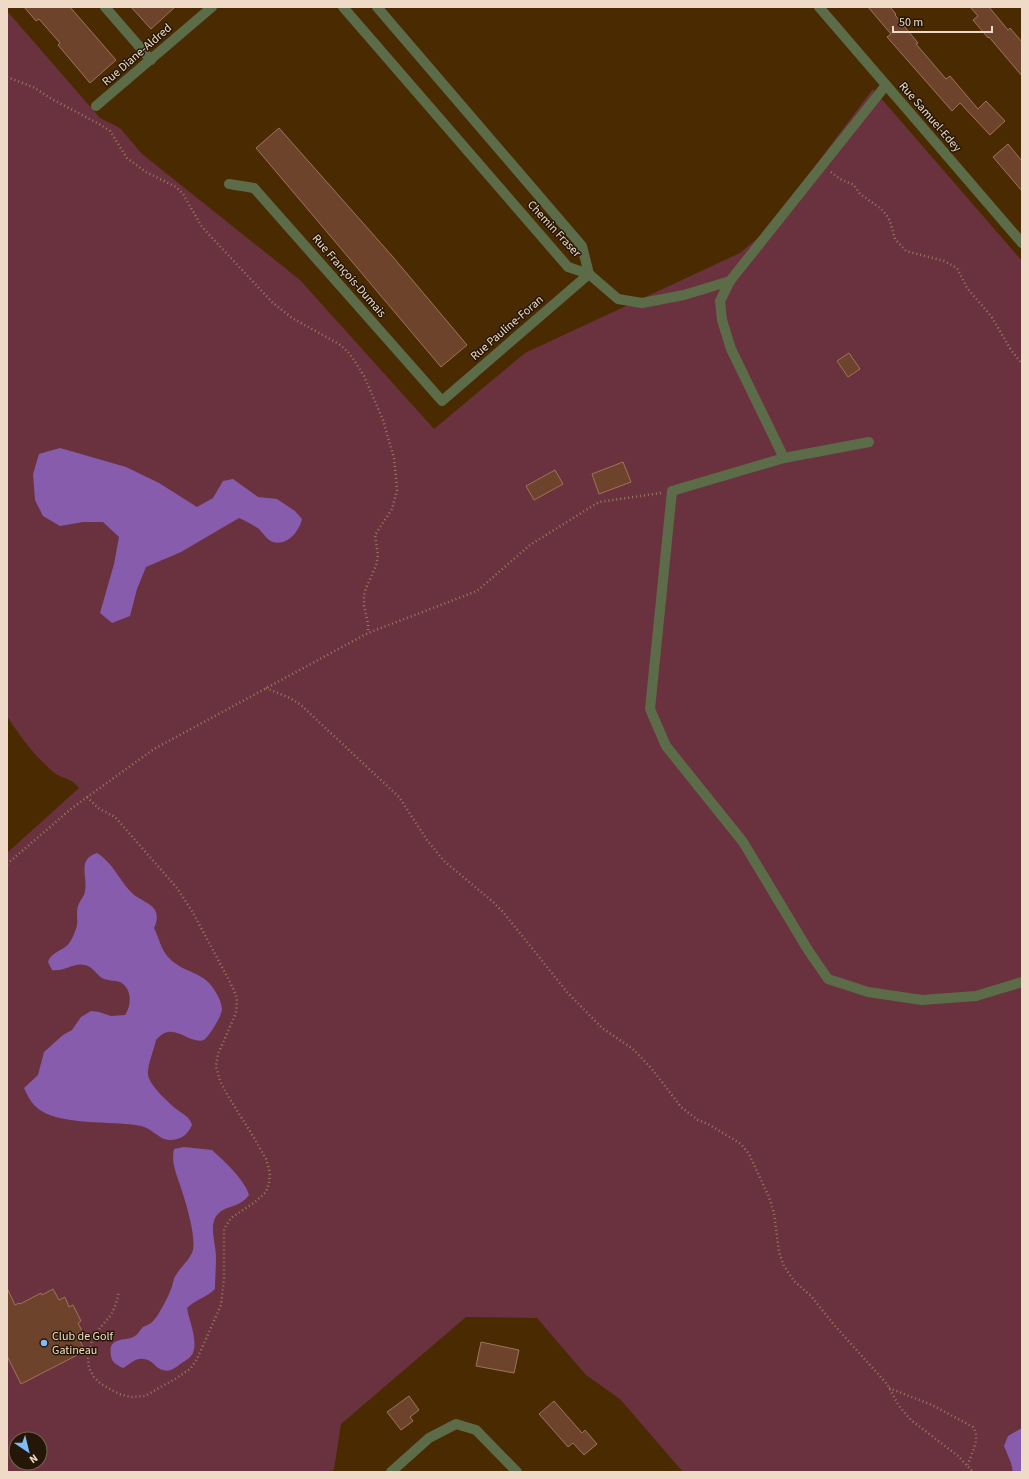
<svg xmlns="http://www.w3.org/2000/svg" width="1029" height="1479" viewBox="0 0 1029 1479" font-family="'Source Sans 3',sans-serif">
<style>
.green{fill:#6a323e;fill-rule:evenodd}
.water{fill:#885cac}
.building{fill:#6e432c;stroke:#a1725a}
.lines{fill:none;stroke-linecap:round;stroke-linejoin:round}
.path{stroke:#977d5d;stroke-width:2.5;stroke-dasharray:1 3;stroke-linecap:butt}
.minor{stroke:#5c6c48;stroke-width:10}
.poi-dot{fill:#7ebdf9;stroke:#251708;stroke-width:1.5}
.labels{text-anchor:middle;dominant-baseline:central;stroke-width:3;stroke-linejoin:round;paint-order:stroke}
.street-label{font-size:12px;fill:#eedac6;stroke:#251708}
.poi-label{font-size:12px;fill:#eedac6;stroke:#251708;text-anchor:start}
</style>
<rect width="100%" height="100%" fill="#4a2b01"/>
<path class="green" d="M7 11 100 118 120 128 142 154 300 280 434 429 525 353 740 253 766 231 873 89 1022 261V1472H683L620 1399 586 1375 537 1318 466 1317 341 1424 334 1469 331 1472H7V853L79 788C70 776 59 779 51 770 34 755 19 735 7 716ZM16 1439H40V1463H16Z"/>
<g class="water">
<path d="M60 448 126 467 159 483 197 507 213 498 223 481 233 479 258 497 277 499 295 511 302 519C299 532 287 546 273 542 267 540 263 533 259 529 253 525 246 521 239 518L181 552 146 567 137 589 130 616 112 623 100 613 114 564 119 537 103 522H83L60 526 43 516 35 500 33 474 39 454Z"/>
<path d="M97 853C114 864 119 880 132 893 139 900 150 902 155 910 158 916 157 922 154 928 159 938 161 950 169 958 178 968 192 971 203 978 212 984 221 998 222 1009 222 1016 209 1036 204 1040 188 1045 173 1019 156 1040 154 1050 147 1066 148 1074 148 1084 168 1102 175 1108 182 1114 190 1116 192 1125 187 1135 182 1139 171 1140 160 1141 152 1128 141 1126 114 1120 56 1127 35 1106 30 1101 27 1094 24 1088L38 1075 44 1052 63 1035 72 1030 81 1017 91 1011 99 1012 111 1016 125 1015C132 1005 132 988 120 982 114 980 107 981 102 978 96 974 93 967 85 965 74 962 64 972 52 970L48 962C52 951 64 951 70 942 73 937 76 930 77 925 78 919 76 912 78 906 79 902 82 899 84 895 90 879 75 860 97 853Z"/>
<path d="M184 1147 212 1150C224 1161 245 1180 249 1195 240 1207 230 1205 220 1212 207 1222 216 1244 216 1257 216 1268 215 1278 215 1289 207 1297 195 1300 187 1308 189 1321 198 1339 193 1353 191 1358 183 1362 179 1365 174 1369 169 1372 163 1370 157 1369 155 1364 150 1361 138 1355 133 1362 123 1368 117 1365 112 1363 111 1356 107 1335 127 1342 135 1336 138 1334 140 1330 143 1327 145 1326 148 1325 151 1323 156 1319 160 1311 163 1306 166 1300 169 1295 171 1289 173 1285 173 1279 176 1275 181 1266 190 1260 193 1250 196 1234 185 1200 180 1185 176 1173 171 1162 174 1149Z"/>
<polygon points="1022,1428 1022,1472 1013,1472 1011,1463 1004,1446 1008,1436"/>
</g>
<g class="building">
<polygon points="24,7 70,7 116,60 90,83 58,45 60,43 39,19 36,21"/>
<polygon points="131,7 175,7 151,29"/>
<polygon points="868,7 890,7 896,14 895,15 918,43 916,44 946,79 950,76 978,109 986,101 1005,121 990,135 960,103 952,111 887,37 891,34"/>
<polygon points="970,7 989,7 1008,30 1010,28 1022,42 1022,76 989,37 988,38 973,20 978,16"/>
<polygon points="279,128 393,257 467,345 441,367 256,148"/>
<polygon points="1008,144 1022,161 1022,191 993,157"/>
<polygon points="849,353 860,369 848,377 837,361"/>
<polygon points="623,462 631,482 599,494 592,474"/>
<polygon points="555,470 563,484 534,500 526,486"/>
<polygon points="7,1288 15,1305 19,1303 20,1304 41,1293 42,1295 53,1289 59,1300 65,1297 69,1307 73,1305 81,1321 78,1323 83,1333 77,1335 85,1351 21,1384 7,1356"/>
<polygon points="481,1342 519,1350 514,1373 476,1366"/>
<polygon points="409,1396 419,1410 410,1417 413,1421 401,1430 387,1412"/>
<polygon points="554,1401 582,1433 585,1430 597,1444 584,1455 573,1443 568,1447 539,1414"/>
</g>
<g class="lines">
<g class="path">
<polyline points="7,77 33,87 50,98 101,125 110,131 127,158 146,172 176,187 183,194 202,227 272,302 292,318 339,344 348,352 354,360 364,376 383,420 394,458 397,490 392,509 375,535 378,555 376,566 366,588 364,596 364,606 368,623 368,633"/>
<polyline points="831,172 840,179 854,185 860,194 880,208 886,214 890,221 895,239 906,251 944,261 957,268 967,288 991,316 1011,350 1022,364"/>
<polyline points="266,688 290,698 301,705 399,797 427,840 444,861 492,901 503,912 567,992 602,1028 633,1049 652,1069 681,1107 698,1120 708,1124 741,1144 749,1154 769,1197 774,1213 779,1252 784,1266 794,1281 811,1296 835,1326 887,1384 899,1406 911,1420 958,1456 973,1472"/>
<polyline points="87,797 98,808 115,817 177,888 192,911 230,982 237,998 236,1013 218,1054 216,1066 220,1081 228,1096 253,1136 266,1159 270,1173 269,1183 266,1192 255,1202 231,1218 224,1229 224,1278 221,1305 197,1359 190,1369 175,1379 145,1396 131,1397 119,1394 101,1384 94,1377 89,1368 88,1358 92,1341 100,1328 111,1315 116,1304 119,1291"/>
<polyline points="7,864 72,808 154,749 368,633 477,591 530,545 599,502 661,493"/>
<path d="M889 1388 932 1405 973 1427C981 1439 971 1453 968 1465"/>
</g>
<g class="minor">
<polyline points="105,7 151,60"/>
<polyline points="343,7 568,267 589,274 618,299 642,303 684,295 730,281 720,301 722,320 731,349 784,458"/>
<polyline points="377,7 582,246 589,274"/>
<polyline points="819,7 1022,243"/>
<polyline points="96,106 212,7"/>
<polyline points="229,184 254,188 442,401 589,274"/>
<polyline points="730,281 886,85"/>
<polyline points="869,442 784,458 672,491 650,709 666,746 743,842 808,950 828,979 868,992 922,1000 976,996 1022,982"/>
<polyline points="391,1472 429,1438 456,1424 476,1430 517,1472"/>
</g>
</g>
<circle class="poi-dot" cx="44" cy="1343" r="4"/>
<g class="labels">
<g class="street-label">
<text transform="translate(137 55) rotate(-41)">Rue Diane-Aldred</text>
<text transform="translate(930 117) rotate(49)">Rue Samuel-Edey</text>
<text transform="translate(554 229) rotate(47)">Chemin Fraser</text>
<text transform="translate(349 276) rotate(49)">Rue François-Dumais</text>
<text transform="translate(507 328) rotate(-41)">Rue Pauline-Foran</text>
</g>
<g class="poi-label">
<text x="52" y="1336">Club de Golf<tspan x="52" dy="14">Gatineau</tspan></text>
</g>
</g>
<rect width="1029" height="1479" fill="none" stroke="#eedac6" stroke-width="16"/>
<g transform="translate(28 1451) rotate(145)"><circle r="19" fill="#251708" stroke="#756554"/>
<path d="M0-3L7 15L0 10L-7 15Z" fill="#7ebdf9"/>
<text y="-6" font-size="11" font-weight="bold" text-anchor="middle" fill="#eedac6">N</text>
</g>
<path d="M893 26v6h99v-6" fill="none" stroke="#eedac6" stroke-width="2"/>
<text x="899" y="26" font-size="12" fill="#eedac6" stroke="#251708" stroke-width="3" paint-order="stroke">50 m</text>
</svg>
